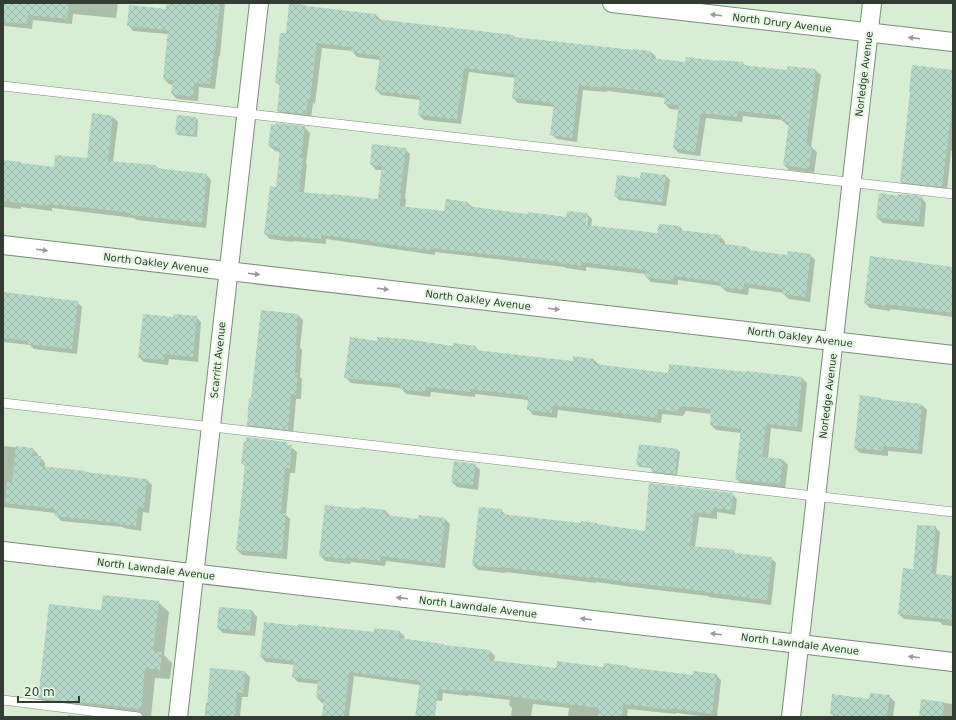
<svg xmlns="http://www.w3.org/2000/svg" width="956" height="720" viewBox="0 0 956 720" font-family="'DejaVu Sans',sans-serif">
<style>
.shadow{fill:#0003;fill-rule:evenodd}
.building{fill:url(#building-cross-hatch)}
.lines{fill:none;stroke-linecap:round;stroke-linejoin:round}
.lane-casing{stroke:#798e76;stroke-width:10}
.street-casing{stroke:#798e76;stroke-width:20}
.lane{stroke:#fff;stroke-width:9}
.street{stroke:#fff;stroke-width:18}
.oneway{fill:#999e98}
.labels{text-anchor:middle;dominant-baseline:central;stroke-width:4;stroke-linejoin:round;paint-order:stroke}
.street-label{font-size:10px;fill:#333c32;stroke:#e4fce1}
</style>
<defs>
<pattern id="building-cross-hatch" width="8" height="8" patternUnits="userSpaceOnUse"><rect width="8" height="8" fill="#b5d8c8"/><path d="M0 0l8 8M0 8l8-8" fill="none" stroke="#9cbaac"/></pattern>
</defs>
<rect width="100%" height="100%" fill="#d7eed4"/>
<g class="shadow">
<polygon points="3,3 118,3 116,18 73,14 72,24 33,20 32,29 5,26 3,24"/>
<polygon points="167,3 225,3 220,56 219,56 215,89 199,87 198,101 177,99 172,94 173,85 169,84 164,79 168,34 133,31 128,25 166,10"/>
<polygon points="376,15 381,20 514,36 516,38 651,52 656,57 656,60 686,63 720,62 743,63 746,66 788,71 815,70 821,75 811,147 817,152 814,173 789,170 784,165 789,126 787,125 782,120 743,116 742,122 706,118 700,156 679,153 674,148 680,110 670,109 665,104 666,98 607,91 606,92 583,90 577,142 557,139 551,134 555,107 518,103 513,98 515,78 469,72 461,124 424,120 419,115 420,100 381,95 376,90 380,60 357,57 352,51 322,48 315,104 313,103 311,119 284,116 278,111 281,87 276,82 287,34"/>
<polygon points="953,71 953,151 951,151 947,191 906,187 901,182"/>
<polygon points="178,116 196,118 198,121 197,137 178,135 176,133"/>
<polygon points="113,117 118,122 113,162 156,166 159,169 206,174 211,180 206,228 137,220 134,218 52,208 52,211 21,207 21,209 3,207 3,161 55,169 88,160"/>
<path d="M304 127 310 133 306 163 307 164 304 193 378 200 382 170H376L371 164 405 149 410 154 405 198 406 199 405 208 445 212 468 203 473 208 529 215 567 218 587 214 592 219 591 226 658 234 680 227 684 232 720 236 725 242V245L748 248 752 252 788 257 810 255 815 260 810 302 789 299 783 294 784 293 749 288 748 295 727 292 721 287V286L678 280V285L651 282 646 277V274L586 267V271L566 268 565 267 435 252V255L326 239V244L293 241V242L270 239 265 234 277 188 281 152 275 151 269 146ZM586 217H588L586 230Z"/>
<polygon points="666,176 670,180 666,206 619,200 615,196 641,179"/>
<polygon points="899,197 921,197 926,203 924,227 883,223 877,218"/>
<polygon points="953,268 953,317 890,309 890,311 870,308 865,303"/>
<polygon points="3,293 77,302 82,307 77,354 34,349 30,345 3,342"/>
<polygon points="262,311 298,315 303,320 300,348 302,350 300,377 302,379 301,399 296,399 293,434 253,430 248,425 252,399"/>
<polygon points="196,317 201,322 198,362 169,359 168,365 144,362 139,357 174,318"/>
<polygon points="378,342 454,347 475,347 480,352 574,362 594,360 600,365 669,374 747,373 747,372 802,378 807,383 802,432 771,428 768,458 783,460 788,465 785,489 742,484 736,479 741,433 716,430 711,425 712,414 686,411 683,416 662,414 661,423 558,410 557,418 533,415 528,409 529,400 475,394 475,397 431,392 430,397 406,394 401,388 351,383 345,377"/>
<polygon points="881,399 882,400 922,405 927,410 922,454 888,451 888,456 860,453 855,448"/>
<polygon points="286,443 297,452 295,473 290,473 286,515 290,519 287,559 242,555 237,550 245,466 242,463"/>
<polygon points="3,446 33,449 38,454 38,457 40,457 45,463 45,468 147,480 152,485 149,513 143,512 141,531 124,528 123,527 61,521 56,515 56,513 3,507"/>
<polygon points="677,450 680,452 677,476 654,473 652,471 652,468 640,467 637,464"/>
<polygon points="475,465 480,470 478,490 457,487 452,482"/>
<polygon points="732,494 737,499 735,515 717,512 717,519 699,517 695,547 734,551 736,554 771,558 776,563 771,605 709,597 708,596 632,587 596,582 596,583 505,572 505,573 478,570 473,565 501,510 507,516 582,524 582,522 597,524 598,525 646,532"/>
<polygon points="360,510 386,511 391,517 419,520 445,519 450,524 445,568 386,561 385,566 351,562 350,564 325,561 320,555"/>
<polygon points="935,527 940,532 936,575 953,577 953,626 943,625 940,622 904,619 899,614 903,569 914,570"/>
<polygon points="158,602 169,612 164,655 172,663 170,679 155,678 151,717 116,717 50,708 39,698 102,611"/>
<polygon points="219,608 252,611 257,617 255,636 223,633 218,628"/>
<polygon points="298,627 374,633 400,632 405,637 404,640 444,646 490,651 495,656 494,661 557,669 627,667 629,669 694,676 716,675 721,680 717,717 709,717 676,713 676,714 628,709 627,717 568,717 569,708 533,704 531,717 511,717 512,708 509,705 510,700 468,695 468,696 443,693 442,701 424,699 420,685 354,676 349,717 323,717 324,703 322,703 317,698 319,684 298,682 293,677 295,665 266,662 261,657"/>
<polygon points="245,672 250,677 248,697 242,697 240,717 205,717 206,703 208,703"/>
<polygon points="889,696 895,702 893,717 835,717 831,714 870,700"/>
<polygon points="922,700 953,704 953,717 920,717"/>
<polygon points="68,715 83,717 68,717"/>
</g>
<g class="building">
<polygon points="3,3 69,3 67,19 28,15 27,24 3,22"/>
<polygon points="166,3 220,3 215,51 214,51 210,84 194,83 193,97 171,94 173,80 163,79 168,30 127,26 129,5 166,9"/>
<polygon points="289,3 306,5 306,6 376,14 376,19 514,35 514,37 633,50 633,49 651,51 651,58 685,62 686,57 719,61 719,60 743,62 743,65 787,70 788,66 816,69 806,145 812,146 809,169 783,165 789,122 781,121 781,116 738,111 737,117 701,113 695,152 673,148 679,105 664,104 665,94 602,86 602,88 579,85 572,138 550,135 554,103 512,98 515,74 464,68 457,119 418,115 420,96 375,91 380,56 351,52 351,47 317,43 310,99 308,99 306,114 277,111 280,83 275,83 280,33 286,33"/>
<polygon points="912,65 953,70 953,99 942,187 900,182 910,92 909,91"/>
<polygon points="92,113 113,116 108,161 156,165 156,168 207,174 202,223 131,215 131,213 89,208 47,204 47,206 3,201 3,160 21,162 21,163 54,167 55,155 87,158"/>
<polygon points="177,115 196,117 195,135 175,133"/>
<polygon points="276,123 305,126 301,157 303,158 299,192 333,195 333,194 378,199 382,166 370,165 372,144 406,148 400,193 401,193 400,206 444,211 446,199 468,202 467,206 528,214 528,212 566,217 567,211 587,213 586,225 657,233 659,224 680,226 679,230 721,235 720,243 748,247 748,250 787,255 788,251 811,254 805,297 782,294 783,289 744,283 743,290 720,287 721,282 673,276 673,281 645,277 646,270 581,262 581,266 560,263 560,262 430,248 430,250 372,242 372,241 321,235 321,239 288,236 288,237 264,234 270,186 276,187 280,148 268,146 271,124 276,125"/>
<polygon points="641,172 666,175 662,202 614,197 617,175 640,178"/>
<polygon points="879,193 898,196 898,194 922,196 919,222 876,218"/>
<polygon points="870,256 953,267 953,313 934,311 934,310 885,304 885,306 864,303"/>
<polygon points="3,292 78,301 72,349 28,344 28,341 3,338"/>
<polygon points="261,310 298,314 296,343 297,343 295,373 298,373 296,395 291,394 288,430 247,425 249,398 251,398"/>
<polygon points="143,314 173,317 174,314 197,316 193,357 164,354 164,360 138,358"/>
<polygon points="350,337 377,341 377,337 406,339 453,346 453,343 476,346 475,350 573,361 573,356 594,359 594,364 668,373 669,364 746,372 746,371 802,377 797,427 766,424 762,457 783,459 780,484 735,479 741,429 710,425 711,409 681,406 678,412 658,409 657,418 553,405 552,413 527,410 528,396 471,389 470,392 426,387 425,392 400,389 400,384 344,378"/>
<polygon points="860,395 881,398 881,399 922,404 918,450 883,446 883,451 854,448"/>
<polygon points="246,437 287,442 287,445 292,445 290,468 285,468 281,513 286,513 282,554 236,550 245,464 241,464 244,441 246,441"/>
<polygon points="639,444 678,449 675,474 651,471 651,467 636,465"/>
<polygon points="16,446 33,448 32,456 41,456 40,466 86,471 85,472 147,479 144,508 138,507 136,526 118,524 118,523 54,516 55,509 5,503 7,482 12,483"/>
<polygon points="454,461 476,464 473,485 451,482"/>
<polygon points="649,483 733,493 731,510 713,508 712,514 694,512 690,546 734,550 734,553 772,557 767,600 703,592 703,591 626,582 591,577 591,578 501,567 500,568 472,565 479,507 502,509 501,514 581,523 581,521 597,523 597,524 645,531"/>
<polygon points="325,505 359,509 360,507 386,510 386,515 418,519 419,515 445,518 440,564 381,556 380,561 346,557 345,559 319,556"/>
<polygon points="917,525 936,526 931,573 953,576 953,620 898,614 903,568 913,569"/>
<polygon points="103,595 159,601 153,651 162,652 160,670 145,668 141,709 80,702 80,703 38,698 49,604 101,610"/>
<polygon points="219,607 252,610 250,632 217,628"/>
<polygon points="264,622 298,626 298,624 374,632 374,628 400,631 399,638 444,644 444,645 490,650 489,660 556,668 557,661 603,667 604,663 628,666 627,667 693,675 693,671 717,674 712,714 671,708 671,710 623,704 622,717 598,717 599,708 463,690 463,692 438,689 435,717 415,717 420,681 349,672 344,717 322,717 324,699 316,698 318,680 292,677 294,661 260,657"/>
<polygon points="210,668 245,671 243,693 237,692 235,717 206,717"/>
<polygon points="870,693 890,695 887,717 839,717 839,715 830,714 832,694 869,699"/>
<polygon points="921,699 944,702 943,717 919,717"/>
</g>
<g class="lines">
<g class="lane-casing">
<g id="lane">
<polyline points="3,86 953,194"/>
<polyline points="3,403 953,512"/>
<polyline points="3,700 138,717"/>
</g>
</g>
<g class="street-casing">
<g id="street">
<polyline points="612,3 953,42"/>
<polyline points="3,245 953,355"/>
<polyline points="3,551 953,662"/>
<polyline points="178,717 259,3"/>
<polyline points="791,717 872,3"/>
</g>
</g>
<use href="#lane" class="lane"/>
<use href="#street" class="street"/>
</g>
<defs><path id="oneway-solid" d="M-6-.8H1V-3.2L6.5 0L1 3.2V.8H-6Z"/></defs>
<g class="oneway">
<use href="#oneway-solid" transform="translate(716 15) rotate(-173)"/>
<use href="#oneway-solid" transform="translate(914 38) rotate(-173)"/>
<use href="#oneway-solid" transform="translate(42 250) rotate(7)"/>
<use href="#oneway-solid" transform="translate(254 274) rotate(7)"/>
<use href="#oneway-solid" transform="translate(383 289) rotate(7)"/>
<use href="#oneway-solid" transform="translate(554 309) rotate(7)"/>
<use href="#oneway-solid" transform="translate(402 598) rotate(-173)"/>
<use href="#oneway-solid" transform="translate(586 619) rotate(-173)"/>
<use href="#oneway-solid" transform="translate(716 634) rotate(-173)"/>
<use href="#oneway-solid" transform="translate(914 657) rotate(-173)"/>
</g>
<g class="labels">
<g class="street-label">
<text transform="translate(782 23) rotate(7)">North Drury Avenue</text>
<text transform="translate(864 74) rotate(-83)">Norledge Avenue</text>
<text transform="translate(156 263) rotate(7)">North Oakley Avenue</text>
<text transform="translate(478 300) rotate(7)">North Oakley Avenue</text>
<text transform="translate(800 337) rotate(7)">North Oakley Avenue</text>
<text transform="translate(218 360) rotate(-84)">Scarritt Avenue</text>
<text transform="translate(828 396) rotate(-83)">Norledge Avenue</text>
<text transform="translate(156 569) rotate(7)">North Lawndale Avenue</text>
<text transform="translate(478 607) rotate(7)">North Lawndale Avenue</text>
<text transform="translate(800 644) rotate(7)">North Lawndale Avenue</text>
</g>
</g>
<rect width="956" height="720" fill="none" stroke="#333c32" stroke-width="8"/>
<path d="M18 696v6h61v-6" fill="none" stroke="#333c32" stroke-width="2"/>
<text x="24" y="696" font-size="12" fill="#333c32" stroke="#e4fce1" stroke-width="3" paint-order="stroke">20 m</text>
</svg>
